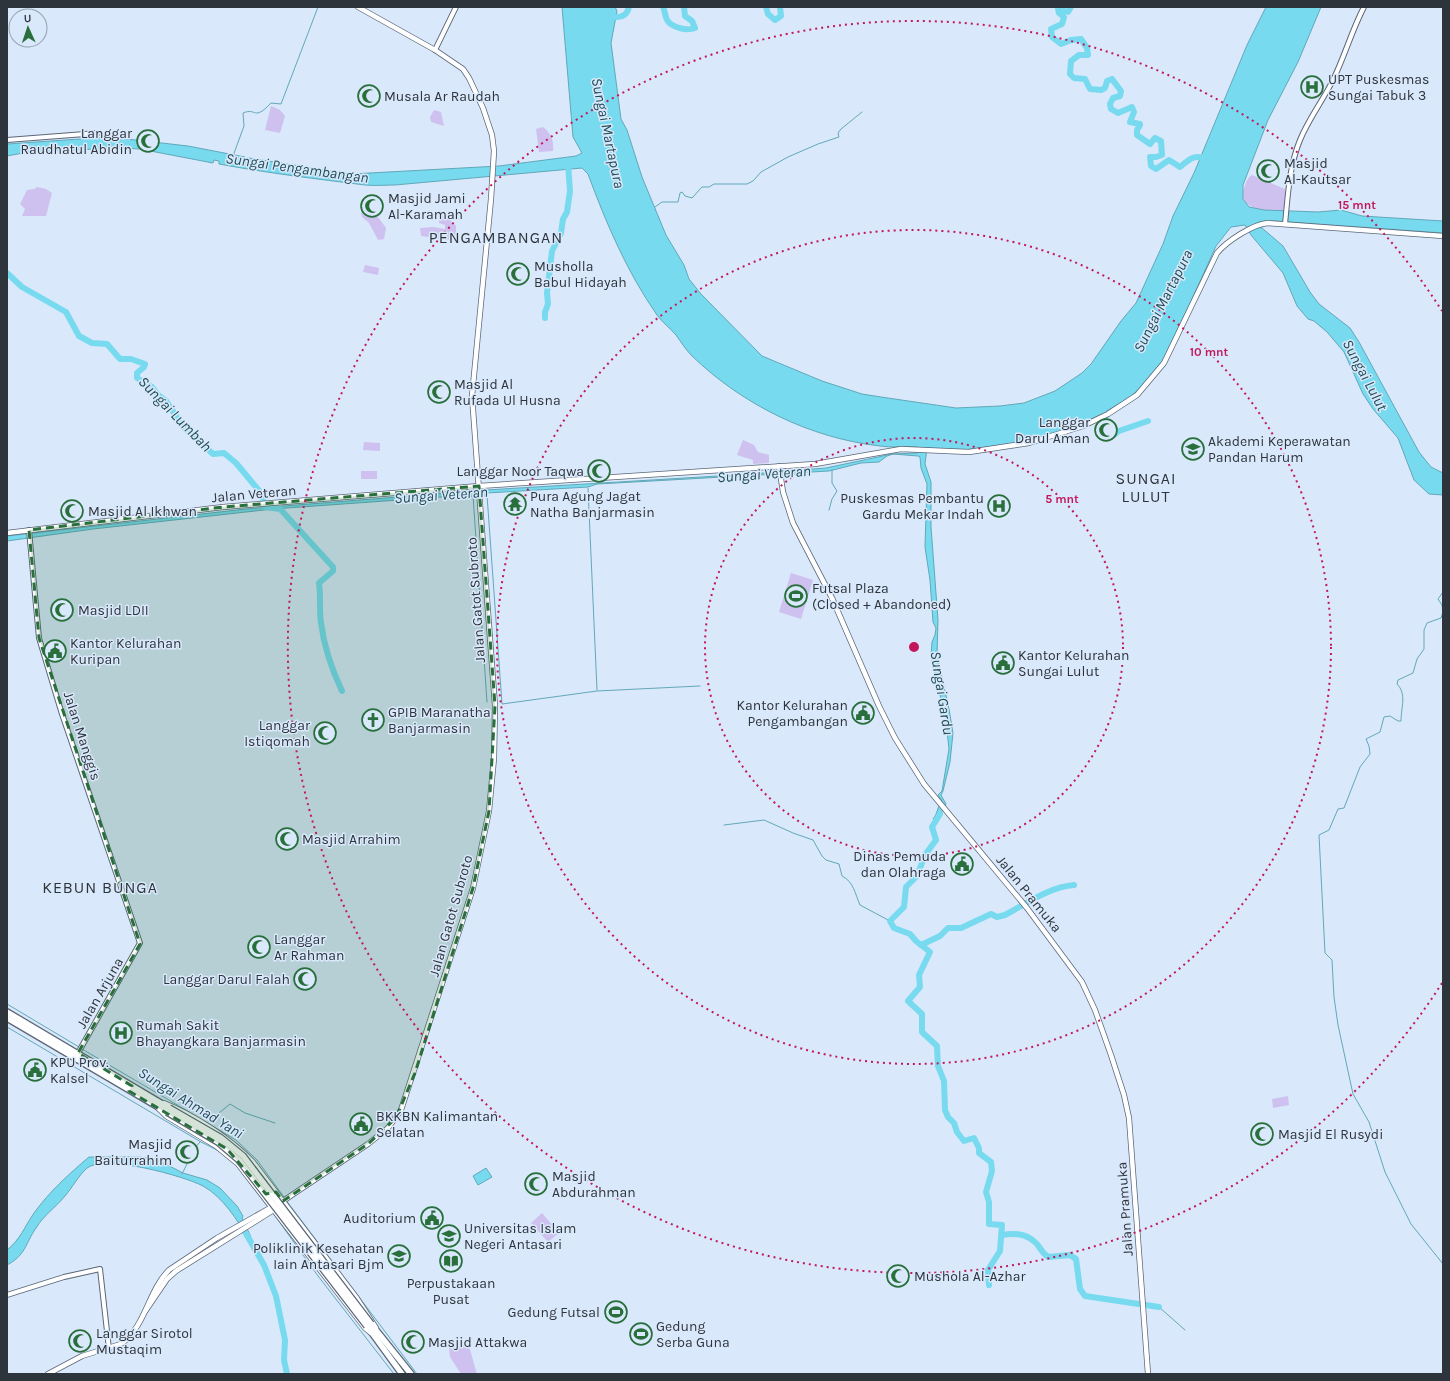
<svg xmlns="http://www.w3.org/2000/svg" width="1450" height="1381" viewBox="0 0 1450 1381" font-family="Karla,sans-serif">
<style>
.green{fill:#cec1ef}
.water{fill:#77daef;stroke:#61a8b9}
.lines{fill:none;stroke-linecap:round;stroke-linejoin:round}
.stream{stroke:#61a8b9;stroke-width:1}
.river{stroke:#77daef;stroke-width:6}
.secondary-casing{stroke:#5b6778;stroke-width:6}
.primary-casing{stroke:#5b6778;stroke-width:6}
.highway-casing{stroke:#5b6778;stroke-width:8}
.secondary{stroke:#fff;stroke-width:4}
.primary{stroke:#fff;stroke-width:4.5}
.highway{stroke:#fff;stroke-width:5.5}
.highway-bridge-casing{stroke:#5b6778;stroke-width:8;stroke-linecap:butt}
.highway-bridge{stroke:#fff;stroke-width:5.5}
.marked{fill:#286f3c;fill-opacity:0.2;stroke:#286f3c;stroke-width:3;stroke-dasharray:8 5;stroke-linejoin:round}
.ring{fill:none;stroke:#c2185b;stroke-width:2;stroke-dasharray:2 4}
.labels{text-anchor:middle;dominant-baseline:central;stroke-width:3;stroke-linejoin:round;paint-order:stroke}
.poi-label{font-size:14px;fill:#2e343b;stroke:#d9e8fb;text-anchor:start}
.street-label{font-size:14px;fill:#2e343b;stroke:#d9e8fb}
.water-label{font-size:15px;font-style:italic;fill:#204d56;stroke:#d9e8fb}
.quarter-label{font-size:16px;letter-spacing:1px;fill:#2e343b;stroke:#d9e8fb}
.centre{fill:#c2185b;stroke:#d9e8fb;stroke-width:2}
.ring-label{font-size:12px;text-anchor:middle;font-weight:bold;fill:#c2185b;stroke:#d9e8fb;stroke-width:3;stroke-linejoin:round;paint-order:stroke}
</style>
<rect width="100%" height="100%" fill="#d9e8fb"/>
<g class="green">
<polygon points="271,106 280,110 285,116 280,133 265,130"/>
<polygon points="434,110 441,112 444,126 431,122 430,117"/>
<path d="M543 127C551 133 554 141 553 151L539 152 536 129Z"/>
<path d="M1252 175 1285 189V212C1269 212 1237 211 1244 188 1246 183 1247 178 1252 175Z"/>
<polygon points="37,187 46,189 52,193 46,216 22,216 25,209 20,204 27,190 34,189"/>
<polygon points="365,212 378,217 386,228 384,239 378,240 369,223 362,217 361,213"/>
<polygon points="439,216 450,217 452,224 456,225 456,241 421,236 420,228 433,227 445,229 445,225 439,223"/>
<polygon points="365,265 379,268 378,275 363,272"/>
<polygon points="743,440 754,445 758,452 769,455 769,463 753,464 753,460 737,455"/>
<polygon points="364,442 380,443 380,451 363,450"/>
<rect x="361" y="471" width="16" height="8"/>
<polygon points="791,573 813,580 801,619 779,612"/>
<polygon points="1288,1096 1289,1105 1273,1108 1272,1099"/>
<polygon points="542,1213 559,1233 548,1242 531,1223"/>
<polygon points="614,1302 625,1312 617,1321 606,1311"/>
<polygon points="469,1346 477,1374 461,1374 450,1357 449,1348"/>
</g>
<g class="water">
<path d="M562 7H615L617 11 611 43 621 119 627 130 642 177 666 235 684 265 689 279 701 294 762 356 822 381 862 394 881 397 956 408 1000 406 1024 403 1055 391 1082 373 1091 364 1121 321 1136 303 1163 244 1173 216 1194 173 1247 45 1266 7H1321L1298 62 1268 120 1243 185V199L1249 207 1264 210 1318 212 1341 210 1362 216 1443 221V233L1276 221 1259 222 1262 228 1283 246 1310 292 1319 304 1350 328 1359 342 1419 452 1431 467 1443 473V495L1429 494 1414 480 1398 438 1373 409 1363 394 1344 352 1327 332 1314 321 1308 319 1297 306 1283 273 1251 235 1245 225 1231 227 1216 246 1166 357 1149 380 1130 397 1100 415 1064 432 1022 443 955 451 927 448 925 464 931 482V527L938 620 937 655 949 709 953 733 950 762 943 791 941 795 946 804 937 821 933 819C938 813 937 807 942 801L938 795 942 791 949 749 946 721 931 656 932 642 935 635 936 628 933 622 930 580 925 547 927 484 921 468 920 457 918 456 893 454 887 456 879 462 861 463 829 471 652 481 597 484 588 487 487 493 485 496 441 497 273 509 93 529 7 541V536L246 509 474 491 477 493 486 490 751 474 826 468 892 454 917 453V447C905 446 892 448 880 446 810 438 743 405 692 356 686 350 681 342 676 335 670 328 662 322 657 315 627 272 606 223 588 174L582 168 395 185C386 185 374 186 365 185 317 179 267 173 219 164V161L214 160 213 163 140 149 120 148 28 152 7 156V144L109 137 188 146 245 157 244 162 248 163 249 158 351 174 499 166 576 156 582 153 573 137Z"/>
<path d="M89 1157H138L156 1159 183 1173 207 1180 220 1188 237 1206 243 1216 242 1218 251 1237 249 1239C237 1220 223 1197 203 1186 184 1176 105 1154 87 1168 79 1175 72 1188 65 1196 56 1207 44 1215 36 1228 25 1244 26 1255 7 1265V1250C20 1240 25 1226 34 1213 49 1192 70 1173 89 1157Z"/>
<polygon points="486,1168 492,1177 478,1185 473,1176"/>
</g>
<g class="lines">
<g class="stream">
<path d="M233 156 244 126 243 113C257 107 253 122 271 103L281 104 318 7"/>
<polyline points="655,207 662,202 678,202 680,193 682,192 685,196 692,198 702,187 709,187 714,184 747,184 753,181 761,172 788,157 818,144 839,137 838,133 841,129 862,112"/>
<polyline points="588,488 597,690"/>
<polyline points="473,495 487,702"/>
<polyline points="487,495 502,704 597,691 700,686"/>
<polyline points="829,510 832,499 837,491 832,483 832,470"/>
<polyline points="1443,568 1443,576"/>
<polyline points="1443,592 1438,599 1442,605 1443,611"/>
<path d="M1443 612 1441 618 1427 623 1424 630V649L1417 659 1413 673 1398 680 1397 684C1407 694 1401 707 1401 721H1398L1390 716 1384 717 1380 732 1366 739 1369 746 1370 754 1360 767 1344 808 1338 809 1329 830 1319 835 1325 953 1332 960 1334 997 1338 1025 1353 1094 1369 1122 1385 1172 1411 1224 1443 1264"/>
<path d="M724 825 764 820 793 833 813 840 822 856 826 860 839 864 842 876C854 882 855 894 860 905L890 921"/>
<polyline points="7,1004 79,1047"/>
<polyline points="7,1027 201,1142 217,1150"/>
<polyline points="82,1049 196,1116"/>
<polyline points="204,1121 236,1140 257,1160 284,1197"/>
<polyline points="208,1122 230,1104 245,1113 275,1123"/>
<polyline points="235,1164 268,1207"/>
<polyline points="182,1174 195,1148 200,1142"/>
<polyline points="286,1200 417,1374"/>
<polyline points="273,1213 318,1276 394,1374"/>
<polyline points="1159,1307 1185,1330"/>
</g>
<g class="river">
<path d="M663 7C665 11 665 16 667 20 672 28 687 31 695 28L692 21 685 16 684 7"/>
<polyline points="766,7 768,14 775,20 781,16 780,7"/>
<path d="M1071 7 1068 12 1058 9 1059 13 1064 17 1062 24 1051 29 1052 37 1061 44 1071 40 1081 39 1087 48 1088 55H1079L1071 61 1070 74 1074 78 1085 79 1090 89 1101 90 1105 88 1107 81 1112 79 1121 91 1120 96 1113 98 1110 104 1111 109 1118 113 1132 107 1134 112 1130 122 1140 124V125L1137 130V135L1150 144 1155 138 1161 141 1162 155 1156 157H1150L1151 166 1156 169 1169 160 1180 167C1190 159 1193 154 1207 159"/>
<path d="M607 17C618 17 626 19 629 7"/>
<path d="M7 273 22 287 66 312 79 336 92 343 107 344 120 359H131L145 364 144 367 137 373V378L152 387 158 395 166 401 184 428 213 454 224 453 236 463 261 493 265 507 280 509 282 511 333 567V571L319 583C321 596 319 609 321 623 324 646 332 670 342 691"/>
<polyline points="545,318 545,312 548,304 547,293 552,251 561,233 563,219 567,212 570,191 568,164"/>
<polyline points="1103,410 1110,433 1114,435 1119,431 1148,421"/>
<polyline points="940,814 932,827 936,840 925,855 917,876 906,887 904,907 890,921 894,928 910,934 916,941 930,952 919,975 920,987 908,1001 922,1014 922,1032 937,1046 938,1066 944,1081 945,1110 948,1117 954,1123 957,1132 964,1141 974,1138 979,1148 979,1153 991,1162 992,1171 986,1192 989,1202 989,1224 1002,1225 1000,1251 988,1270 989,1285"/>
<path d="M921 945 940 936 948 928H961L991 914 997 917 1005 915C1026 904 1049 887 1074 885"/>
<polyline points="245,1232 264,1265 276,1296 285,1340 284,1360 287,1374"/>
<path d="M1002 1235C1014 1233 1026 1233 1036 1243 1041 1248 1040 1251 1048 1257L1070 1255 1076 1259 1080 1289 1085 1296 1159 1307"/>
</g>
<g class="secondary-casing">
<g id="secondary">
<polyline points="435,50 456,7"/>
<polyline points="7,140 98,133"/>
<path d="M1285 224C1288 195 1289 167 1300 140 1309 118 1324 99 1334 78 1345 55 1352 30 1364 7"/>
<polyline points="29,530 39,638 61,711 140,943 78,1053"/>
<polyline points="7,1295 64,1277 100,1269 109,1349"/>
</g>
</g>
<g class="primary-casing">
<g id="primary">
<polyline points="779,466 783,492 793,523 832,598 879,706 895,738 924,784 1027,908 1082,982 1095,1010 1111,1055 1124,1095 1129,1118 1148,1374"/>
<path d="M7 533 223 507 479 486 815 464 901 449 969 452 1029 443 1083 426 1108 414 1137 395 1164 363 1217 253C1227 241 1253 224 1268 223L1443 236"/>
<path d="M164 1103C194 1115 231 1139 253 1162L356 1297 376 1328"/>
<polyline points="158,1108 166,1116 216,1146 238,1164 365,1328 371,1333"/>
<polyline points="146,1310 167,1279 176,1271 272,1211 283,1201 368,1144 388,1128 401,1110 473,888 489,811 494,758 495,706 472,396 491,199 494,151 492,135 483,108 469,78 463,69 435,50 358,7"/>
<path d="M48 1374 82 1356 121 1344C146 1326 148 1291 169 1270L217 1238 270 1208H273"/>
</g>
</g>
<g class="highway-casing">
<g id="highway">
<polyline points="7,1012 169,1108"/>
<polyline points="7,1018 167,1112"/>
<polyline points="371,1324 411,1374"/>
<polyline points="367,1326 402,1374"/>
</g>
</g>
<use href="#secondary" class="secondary"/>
<use href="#primary" class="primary"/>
<use href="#highway" class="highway"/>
<g class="highway-bridge-casing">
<g id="highway-bridge">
<polyline points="169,1108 221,1138 243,1156 371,1324"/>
<polyline points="167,1112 218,1142 239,1160 367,1326"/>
</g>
</g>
<use href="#highway-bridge" class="highway-bridge"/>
</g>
<path class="marked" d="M479 486 495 706 489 811 473 888 415 1073 396 1118 368 1144 283 1201 276 1192 266 1194 227 1149 129 1091 132 1086 78 1053 140 944 39 638 29 530 223 507Z"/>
<g class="ring">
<circle cx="914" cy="647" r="209"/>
<circle cx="914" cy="647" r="417"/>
<path d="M1442 983A626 626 0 1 1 1442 311"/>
</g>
<defs>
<g id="hospital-ring" transform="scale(1.15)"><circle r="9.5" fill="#d9e8fb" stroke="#286f3c" stroke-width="1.5"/><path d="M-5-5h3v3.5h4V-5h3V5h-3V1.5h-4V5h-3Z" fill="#286f3c"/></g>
<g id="mosque-ring" transform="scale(1.15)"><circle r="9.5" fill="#d9e8fb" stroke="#286f3c" stroke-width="1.5"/><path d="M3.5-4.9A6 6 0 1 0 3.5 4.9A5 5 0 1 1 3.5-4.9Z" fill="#286f3c"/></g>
<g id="university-ring" transform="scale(1.15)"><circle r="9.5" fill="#d9e8fb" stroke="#286f3c" stroke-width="1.5"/><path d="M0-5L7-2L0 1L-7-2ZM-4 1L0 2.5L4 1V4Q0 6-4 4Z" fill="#286f3c"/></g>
<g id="temple-ring" transform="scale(1.15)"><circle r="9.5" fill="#d9e8fb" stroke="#286f3c" stroke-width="1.5"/><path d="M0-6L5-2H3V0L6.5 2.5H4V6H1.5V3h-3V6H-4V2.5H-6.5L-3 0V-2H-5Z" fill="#286f3c"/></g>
<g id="stadium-ring" transform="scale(1.15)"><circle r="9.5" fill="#d9e8fb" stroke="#286f3c" stroke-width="1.5"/><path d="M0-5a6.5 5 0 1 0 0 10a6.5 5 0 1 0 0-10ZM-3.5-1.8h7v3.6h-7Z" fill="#286f3c"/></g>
<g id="civic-ring" transform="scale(1.15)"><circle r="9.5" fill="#d9e8fb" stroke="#286f3c" stroke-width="1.5"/><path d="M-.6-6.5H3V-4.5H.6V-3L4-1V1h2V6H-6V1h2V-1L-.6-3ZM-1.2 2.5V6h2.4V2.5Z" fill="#286f3c"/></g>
<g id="church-ring" transform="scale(1.15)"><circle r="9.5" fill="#d9e8fb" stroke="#286f3c" stroke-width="1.5"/><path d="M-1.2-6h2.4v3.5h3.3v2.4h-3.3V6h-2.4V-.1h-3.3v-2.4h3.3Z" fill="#286f3c"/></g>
<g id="library-ring" transform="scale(1.15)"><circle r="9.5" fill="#d9e8fb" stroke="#286f3c" stroke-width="1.5"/><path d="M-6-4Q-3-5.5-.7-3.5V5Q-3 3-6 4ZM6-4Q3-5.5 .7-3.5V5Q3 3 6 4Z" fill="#286f3c"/></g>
</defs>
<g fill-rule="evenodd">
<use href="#hospital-ring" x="1312" y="87"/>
<use href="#mosque-ring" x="369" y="96"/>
<use href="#mosque-ring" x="148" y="141"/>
<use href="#mosque-ring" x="1268" y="171"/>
<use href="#mosque-ring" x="372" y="206"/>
<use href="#mosque-ring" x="518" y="274"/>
<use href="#mosque-ring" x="439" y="392"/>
<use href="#mosque-ring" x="1106" y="430"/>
<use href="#university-ring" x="1193" y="449"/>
<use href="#mosque-ring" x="599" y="471"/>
<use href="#temple-ring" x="515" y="504"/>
<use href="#hospital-ring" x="999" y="506"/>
<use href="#mosque-ring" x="72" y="511"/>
<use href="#stadium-ring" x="796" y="596"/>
<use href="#mosque-ring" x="62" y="610"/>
<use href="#civic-ring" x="55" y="651"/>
<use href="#civic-ring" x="1003" y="663"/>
<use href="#civic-ring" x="863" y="713"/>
<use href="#church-ring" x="373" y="720"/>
<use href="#mosque-ring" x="325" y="733"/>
<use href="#mosque-ring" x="287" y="839"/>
<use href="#civic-ring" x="962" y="864"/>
<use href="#mosque-ring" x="259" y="947"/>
<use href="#mosque-ring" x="305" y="979"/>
<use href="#hospital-ring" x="121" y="1033"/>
<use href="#civic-ring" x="35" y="1070"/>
<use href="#civic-ring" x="361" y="1124"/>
<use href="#mosque-ring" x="1262" y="1134"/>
<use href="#mosque-ring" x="187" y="1152"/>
<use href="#mosque-ring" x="536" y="1184"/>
<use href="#civic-ring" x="432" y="1218"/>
<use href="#university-ring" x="449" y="1236"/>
<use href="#university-ring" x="399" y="1256"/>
<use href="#library-ring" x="451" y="1261"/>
<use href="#mosque-ring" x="898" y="1276"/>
<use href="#stadium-ring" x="616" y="1312"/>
<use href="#stadium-ring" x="641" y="1334"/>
<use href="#mosque-ring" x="80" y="1341"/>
<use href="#mosque-ring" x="413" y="1342"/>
</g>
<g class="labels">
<g class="poi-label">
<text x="1328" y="79">UPT Puskesmas<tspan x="1328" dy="16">Sungai Tabuk 3</tspan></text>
<text x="384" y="96">Musala Ar Raudah</text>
<text x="132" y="133" text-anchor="end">Langgar<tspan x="132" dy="16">Raudhatul Abidin</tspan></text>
<text x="1284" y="163">Masjid<tspan x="1284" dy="16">Al-Kautsar</tspan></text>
<text x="388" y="198">Masjid Jami<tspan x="388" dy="16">Al-Karamah</tspan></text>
<text x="534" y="266">Musholla<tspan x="534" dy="16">Babul Hidayah</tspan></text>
<text x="454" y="384">Masjid Al<tspan x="454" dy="16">Rufada Ul Husna</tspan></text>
<text x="1090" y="422" text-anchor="end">Langgar<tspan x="1090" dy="16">Darul Aman</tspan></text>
<text x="1208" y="441">Akademi Keperawatan<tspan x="1208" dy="16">Pandan Harum</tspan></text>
<text x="584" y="471" text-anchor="end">Langgar Noor Taqwa</text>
<text x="530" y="496">Pura Agung Jagat<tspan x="530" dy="16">Natha Banjarmasin</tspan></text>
<text x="984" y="498" text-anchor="end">Puskesmas Pembantu<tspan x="984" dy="16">Gardu Mekar Indah</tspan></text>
<text x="88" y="511">Masjid Al Ikhwan</text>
<text x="812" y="588">Futsal Plaza<tspan x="812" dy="16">(Closed + Abandoned)</tspan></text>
<text x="78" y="610">Masjid LDII</text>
<text x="70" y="643">Kantor Kelurahan<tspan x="70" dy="16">Kuripan</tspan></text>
<text x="1018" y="655">Kantor Kelurahan<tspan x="1018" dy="16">Sungai Lulut</tspan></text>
<text x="848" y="705" text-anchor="end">Kantor Kelurahan<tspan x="848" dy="16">Pengambangan</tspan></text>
<text x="388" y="712">GPIB Maranatha<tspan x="388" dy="16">Banjarmasin</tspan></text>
<text x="310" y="725" text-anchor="end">Langgar<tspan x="310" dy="16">Istiqomah</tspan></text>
<text x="302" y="839">Masjid Arrahim</text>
<text x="946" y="856" text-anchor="end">Dinas Pemuda<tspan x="946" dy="16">dan Olahraga</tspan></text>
<text x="274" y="939">Langgar<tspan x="274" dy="16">Ar Rahman</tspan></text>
<text x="290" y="979" text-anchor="end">Langgar Darul Falah</text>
<text x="136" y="1025">Rumah Sakit<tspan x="136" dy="16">Bhayangkara Banjarmasin</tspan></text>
<text x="50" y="1062">KPU Prov.<tspan x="50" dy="16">Kalsel</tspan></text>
<text x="376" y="1116">BKKBN Kalimantan<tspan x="376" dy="16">Selatan</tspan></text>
<text x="1278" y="1134">Masjid El Rusydi</text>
<text x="172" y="1144" text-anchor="end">Masjid<tspan x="172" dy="16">Baiturrahim</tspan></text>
<text x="552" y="1176">Masjid<tspan x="552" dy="16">Abdurahman</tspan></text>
<text x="416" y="1218" text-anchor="end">Auditorium</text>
<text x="464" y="1228">Universitas Islam<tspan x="464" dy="16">Negeri Antasari</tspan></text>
<text x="384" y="1248" text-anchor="end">Poliklinik Kesehatan<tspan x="384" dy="16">Iain Antasari Bjm</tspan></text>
<text x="914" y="1276">Mushola Al-Azhar</text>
<text x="451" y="1283" text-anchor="middle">Perpustakaan<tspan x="451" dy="16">Pusat</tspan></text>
<text x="600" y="1312" text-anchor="end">Gedung Futsal</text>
<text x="656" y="1326">Gedung<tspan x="656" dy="16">Serba Guna</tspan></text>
<text x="96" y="1333">Langgar Sirotol<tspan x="96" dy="16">Mustaqim</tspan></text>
<text x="428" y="1342">Masjid Attakwa</text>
</g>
<g class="street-label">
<text transform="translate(254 494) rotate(-5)">Jalan Veteran</text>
<text transform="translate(476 600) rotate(-94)">Jalan Gatot Subroto</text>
<text transform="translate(82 736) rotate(72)">Jalan Manggis</text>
<text transform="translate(1029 894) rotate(51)">Jalan Pramuka</text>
<text transform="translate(451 916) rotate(-74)">Jalan Gatot Subroto</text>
<text transform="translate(100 993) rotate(-60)">Jalan Arjuna</text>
<text transform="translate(1125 1209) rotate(-94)">Jalan Pramuka</text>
</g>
<g class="water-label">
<text transform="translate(608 133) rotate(78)">Sungai Martapura</text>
<text transform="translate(297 168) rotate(8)">Sungai Pengambangan</text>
<text transform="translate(1163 301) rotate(-63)">Sungai Martapura</text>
<text transform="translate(1365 375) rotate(62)">Sungai Lulut</text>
<text transform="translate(175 414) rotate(46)">Sungai Lumbah</text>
<text transform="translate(764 474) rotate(-4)">Sungai Veteran</text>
<text transform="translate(441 495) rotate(-4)">Sungai Veteran</text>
<text transform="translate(942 693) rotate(81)">Sungai Gardu</text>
<text transform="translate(191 1103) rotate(32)">Sungai Ahmad Yani</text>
</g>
<g class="quarter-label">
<text x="496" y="237">PENGAMBANGAN</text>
<text x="1146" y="478">SUNGAI<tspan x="1146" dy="18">LULUT</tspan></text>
<text x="100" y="887">KEBUN BUNGA</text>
</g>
</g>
<circle cx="914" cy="647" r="6" class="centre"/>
<g class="ring-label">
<text x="1357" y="209">15 mnt</text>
<text x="1209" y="356">10 mnt</text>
<text x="1062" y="503">5 mnt</text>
</g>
<rect width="1450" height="1381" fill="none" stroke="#2e343b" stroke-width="16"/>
<g transform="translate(28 28) rotate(357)"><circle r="19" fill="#d9e8fb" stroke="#95a0ae"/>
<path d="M0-3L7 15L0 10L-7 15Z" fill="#286f3c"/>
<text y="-6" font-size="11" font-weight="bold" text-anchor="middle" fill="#2e343b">U</text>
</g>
</svg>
